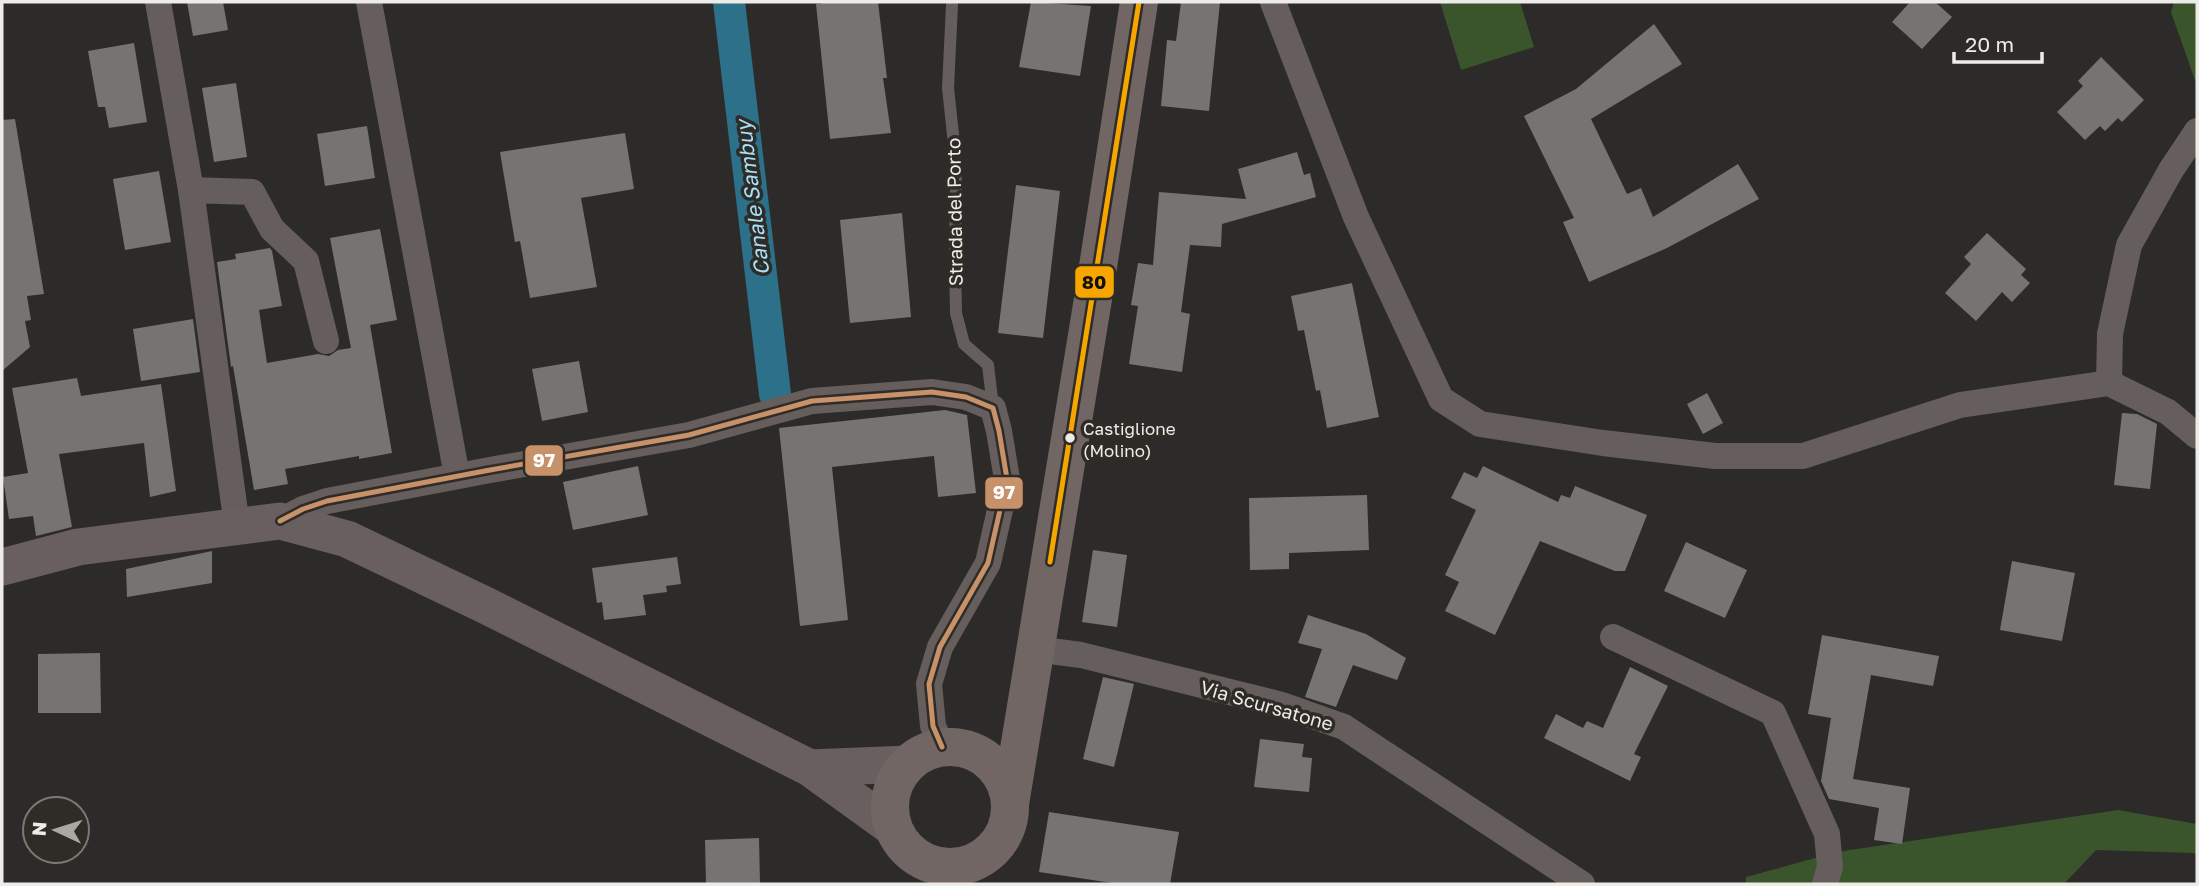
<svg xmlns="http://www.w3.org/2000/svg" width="2199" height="886" viewBox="0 0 2199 886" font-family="'Golos Text',sans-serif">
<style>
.green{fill:#3a542b}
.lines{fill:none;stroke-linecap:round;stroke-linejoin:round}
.canal{stroke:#2c7089;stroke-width:32}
.building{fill:#767372}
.service{stroke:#655e5c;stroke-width:12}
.minor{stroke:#655e5c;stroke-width:26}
.secondary{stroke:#695f5e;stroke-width:37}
.primary{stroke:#726664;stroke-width:38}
.bus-1-casing{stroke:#2f2c27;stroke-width:10}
.bus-2-casing{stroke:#2f2c27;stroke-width:10}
.bus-1{stroke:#c7916a;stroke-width:5}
.bus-2{stroke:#f7a600;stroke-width:5}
.bus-dot{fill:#eeece8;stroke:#2f2c27;stroke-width:2.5}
.labels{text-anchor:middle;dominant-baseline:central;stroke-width:7;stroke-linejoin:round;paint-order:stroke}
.bus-label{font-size:17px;fill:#eeece8;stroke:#2f2c27;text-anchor:start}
.street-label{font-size:19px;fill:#eeece8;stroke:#2f2c27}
.water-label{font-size:21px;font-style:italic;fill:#a6e0f9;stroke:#2f2c27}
.line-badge{stroke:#2f2c27;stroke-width:2.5}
.badge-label{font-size:19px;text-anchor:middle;font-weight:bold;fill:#fff}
.pale-badge-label{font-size:19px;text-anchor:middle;font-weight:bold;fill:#111}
</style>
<rect width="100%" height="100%" fill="#2d2b29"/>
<g class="green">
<polygon points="1440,2 1520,2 1534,47 1461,70"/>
<polygon points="2174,2 2197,2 2197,86 2171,12"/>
<polygon points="2118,810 2197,824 2197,855 2193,853 2096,850 2064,884 1746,884 1746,877 1837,852"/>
</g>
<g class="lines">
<polyline class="canal" points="729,2 775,394"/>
</g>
<g class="building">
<polygon points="187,2 223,2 228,30 193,36"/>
<polygon points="835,2 878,2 887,78 883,78 891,133 830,139 816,4"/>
<polygon points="1031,2 1091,6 1080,76 1019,67"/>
<polygon points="1181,2 1220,2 1209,111 1161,106 1167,40 1176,41"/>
<polygon points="1910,2 1935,2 1952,17 1922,49 1892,22"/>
<polygon points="1654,24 1682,64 1591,119 1627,194 1641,188 1653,217 1738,164 1759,199 1667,248 1589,282 1563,222 1574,218 1524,116 1576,89"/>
<polygon points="134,43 147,122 109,128 105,107 98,107 88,51"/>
<polygon points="2101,57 2144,100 2122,122 2118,118 2105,131 2100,126 2085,140 2057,112 2083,86 2078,81"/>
<polygon points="236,83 247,157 214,162 202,88"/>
<polygon points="15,119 44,294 27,296 31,320 25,321 30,347 2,371 2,120"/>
<polygon points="367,126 375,178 325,186 317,134"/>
<polygon points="625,133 634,189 581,198 597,287 530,298 520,241 515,242 500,152"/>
<polygon points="1297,152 1304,175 1310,173 1316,197 1222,224 1221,247 1190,245 1181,312 1190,314 1182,372 1129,364 1138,306 1131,305 1138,263 1153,265 1159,192 1246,199 1238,169"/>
<polygon points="159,171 171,242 125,250 113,179"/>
<polygon points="1016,185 1060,191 1043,338 998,333"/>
<polygon points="902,213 911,317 850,323 840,220"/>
<polygon points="380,229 397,320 370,325 392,453 359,459 359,456 285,469 288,484 254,490 233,366 231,367 217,262 236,259 235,254 270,248 272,251 282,306 259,310 267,363 318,354 329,356 338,350 351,348 330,238"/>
<polygon points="1987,233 2026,269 2021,275 2030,283 2012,302 2002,292 1976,321 1945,293 1971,264 1964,257"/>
<polygon points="1352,283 1379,417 1327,428 1320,390 1316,391 1304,330 1298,331 1291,296"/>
<polygon points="193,319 200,372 141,381 133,329"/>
<polygon points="579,361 588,412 542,421 532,369"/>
<polygon points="77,378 81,396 161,384 176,491 150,497 144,443 59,454 72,527 36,536 33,516 9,519 3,477 28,473 12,388"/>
<polygon points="1707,393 1723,423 1703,434 1687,404"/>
<polygon points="945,410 967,415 976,493 938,497 934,456 832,467 848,620 800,626 779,428"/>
<polygon points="2122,413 2137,414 2157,424 2150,489 2114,485"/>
<polygon points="638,466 648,515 573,530 563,482"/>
<polygon points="1483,466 1558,502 1561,495 1570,498 1575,486 1647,515 1625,571 1615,571 1540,541 1495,635 1445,611 1459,582 1445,575 1476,510 1451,498 1464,472 1477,478"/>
<polygon points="1367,495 1369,550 1289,553 1289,569 1250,570 1249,498"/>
<polygon points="1686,542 1747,570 1725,618 1664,591"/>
<polygon points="1093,550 1127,555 1117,627 1082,622"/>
<polygon points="212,551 212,583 127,597 126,569"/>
<polygon points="677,557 681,584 666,586 667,592 643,595 646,615 604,620 602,602 597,603 592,568"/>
<polygon points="2012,561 2075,573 2062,641 2000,630"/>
<polygon points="1308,615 1366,634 1406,658 1397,680 1353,665 1336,707 1305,697 1322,649 1298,643"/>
<polygon points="1822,635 1939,656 1933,686 1871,675 1853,779 1910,788 1902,844 1874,840 1879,808 1829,799 1821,781 1831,718 1808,714"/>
<polygon points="100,653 101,713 38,713 38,654"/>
<polygon points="1630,667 1668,686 1634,754 1641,757 1630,781 1544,738 1556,714 1583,728 1587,721 1603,728"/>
<polygon points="1103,677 1134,684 1114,767 1083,759"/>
<polygon points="1260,739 1304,744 1302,757 1312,758 1309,792 1254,787"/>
<polygon points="1049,812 1179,832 1170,884 1119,884 1039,872"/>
<polygon points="759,838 760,884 706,884 705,840"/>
</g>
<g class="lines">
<polyline class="service" points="952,5 948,88 954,144 956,185 955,263 956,313 964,344 988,365 993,407"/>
<g class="minor">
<polyline points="158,2 191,190"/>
<polyline points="369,2 457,476"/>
<polyline points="1273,2 1356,217 1441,399 1480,424 1603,443 1715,456 1803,456 1960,405 2109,383 2110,334 2129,245 2171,170 2197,131"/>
<polyline points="2109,383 2168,412 2197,436"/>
<polyline points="280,521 303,509 327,501 490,470 689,435 812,401 932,392 966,397 993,408 999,431 1007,479 988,563 940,647 929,684 933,726 942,747"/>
<polyline points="237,526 191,190 252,192 272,229 306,261 326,341"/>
<polyline points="1613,637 1773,713 1827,834 1830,867 1825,884"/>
<polyline points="1035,649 1081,655 1282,705 1344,727 1582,884"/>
</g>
<g class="secondary">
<polyline points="2,567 78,547 280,521 347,539 487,606 810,768 893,828"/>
<polyline points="810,768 908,764"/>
</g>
<g class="primary">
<circle cx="950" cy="807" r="60"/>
<polyline points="1010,804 1093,299 1139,2"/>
</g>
<g class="bus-1-casing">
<polyline id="bus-1" points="280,521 303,509 327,501 490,470 689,435 812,401 932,392 966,397 993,408 999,431 1007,479 988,563 940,647 929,684 933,726 942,747"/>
</g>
<g class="bus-2-casing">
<polyline id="bus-2" points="1050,562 1139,2"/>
</g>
<use href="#bus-1" class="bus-1"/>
<use href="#bus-2" class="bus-2"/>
</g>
<circle class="bus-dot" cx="1070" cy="438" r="6"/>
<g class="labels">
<g class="bus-label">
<text x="1083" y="428">Castiglione<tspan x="1083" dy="22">(Molino)</tspan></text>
</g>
<g class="street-label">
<text transform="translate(954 212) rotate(-91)">Strada del Porto</text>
<text transform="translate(1267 705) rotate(16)">Via Scursatone</text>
</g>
<g class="water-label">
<text transform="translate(752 198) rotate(-97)">Canale Sambuy</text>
</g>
</g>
<g class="line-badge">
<rect x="1074" y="265" width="41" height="34" rx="7" fill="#f7a600"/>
<rect x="524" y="444" width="40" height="33" rx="7" fill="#c7916a"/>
<rect x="984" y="476" width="40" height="34" rx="7" fill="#c7916a"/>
</g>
<g class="badge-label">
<text x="544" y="467">97</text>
<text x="1004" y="499">97</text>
</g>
<g class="pale-badge-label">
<text x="1094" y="289">80</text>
</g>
<rect width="2199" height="886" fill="none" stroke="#eeece8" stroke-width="7"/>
<g transform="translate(56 830) rotate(274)"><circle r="33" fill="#2f2c27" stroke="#7b7974" stroke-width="2"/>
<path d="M0-5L12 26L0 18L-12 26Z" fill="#aaa8a5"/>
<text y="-10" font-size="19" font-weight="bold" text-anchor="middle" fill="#eeece8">N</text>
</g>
<path d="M1954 52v10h88v-10" fill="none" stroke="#eeece8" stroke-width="3.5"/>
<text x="1965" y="52" font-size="21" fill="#eeece8" stroke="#2f2c27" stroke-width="5" paint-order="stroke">20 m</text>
</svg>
